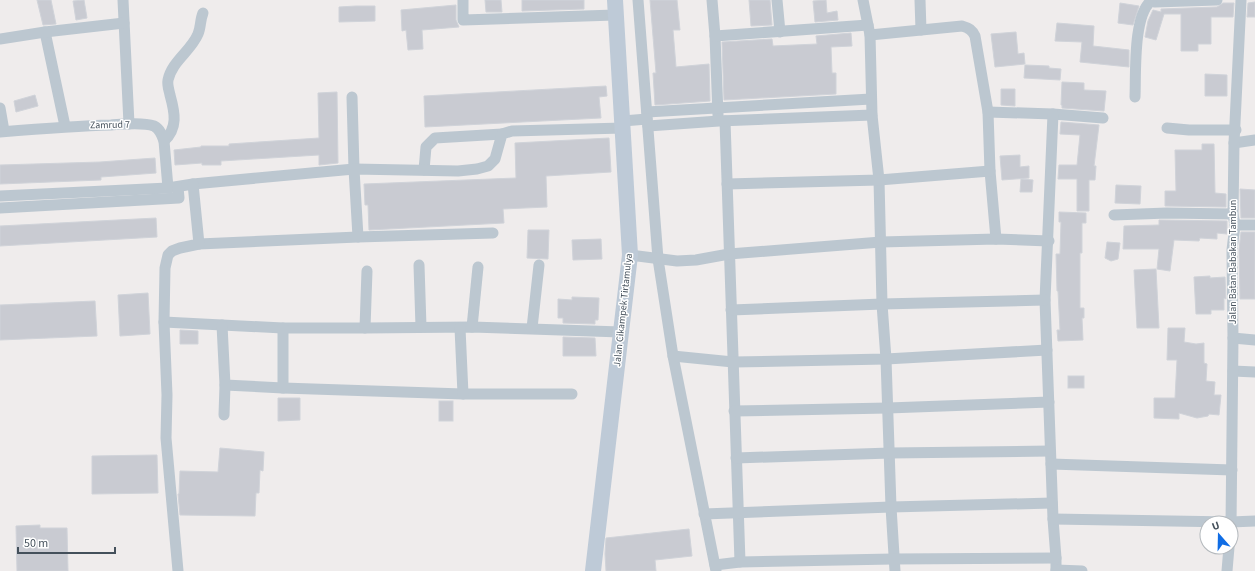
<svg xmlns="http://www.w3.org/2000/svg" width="1255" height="571" viewBox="0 0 1255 571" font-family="'Source Sans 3',sans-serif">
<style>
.building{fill:#c9cbd2;stroke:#d0d3d9}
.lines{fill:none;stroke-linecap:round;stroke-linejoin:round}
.street{stroke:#bcc7d0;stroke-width:11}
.secondary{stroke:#becad7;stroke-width:16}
.labels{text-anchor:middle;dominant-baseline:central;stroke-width:3;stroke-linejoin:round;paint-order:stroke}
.street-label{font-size:10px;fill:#44505b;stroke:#fff}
</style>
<rect width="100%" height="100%" fill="#efecec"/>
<g class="building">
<polygon points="37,0 51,0 56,24 43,25"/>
<polygon points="84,0 87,18 76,20 73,1"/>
<polygon points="485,0 501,0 502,12 486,12"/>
<polygon points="522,0 584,0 584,9 522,11"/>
<polygon points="650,0 677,0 680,30 673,30 676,67 709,64 710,101 655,105 653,73 656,73"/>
<polygon points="749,0 770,0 772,25 751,26"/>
<polygon points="826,0 827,13 837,11 838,20 815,22 813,1"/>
<polygon points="1255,2 1255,17 1247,17 1248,3"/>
<polygon points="1120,3 1139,6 1133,25 1118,23"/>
<polygon points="1223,3 1234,3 1233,17 1211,17 1211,44 1198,44 1198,51 1181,51 1181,14 1164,14 1156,40 1145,37 1148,21 1153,10 1161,12 1161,9 1217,7"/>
<polygon points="456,5 456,20 459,27 422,30 423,49 408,50 406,30 402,31 401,10"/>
<polygon points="356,6 375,6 375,21 339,22 339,7"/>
<polygon points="1057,23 1094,26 1093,46 1129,50 1129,67 1080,62 1082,42 1055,41"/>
<polygon points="1016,32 1018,54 1024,53 1025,64 995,67 991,34"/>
<polygon points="851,33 852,46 831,47 832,73 836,73 836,94 724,100 722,42 772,39 773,46 817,44 816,36"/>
<polygon points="1025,65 1049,66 1049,68 1061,69 1060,80 1024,78"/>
<polygon points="1205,74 1227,75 1227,96 1205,96"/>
<polygon points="1062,82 1084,83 1084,90 1106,91 1104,111 1062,108 1062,105 1061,105"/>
<polygon points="606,86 607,96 599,97 601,118 425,127 424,96"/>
<polygon points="1001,89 1015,89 1015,106 1001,105"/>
<polygon points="337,92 338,163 319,165 319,155 221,161 221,165 202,165 202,163 175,165 174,150 201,147 201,146 229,146 229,144 319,138 318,93"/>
<polygon points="35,95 38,106 16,112 14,101"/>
<polygon points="1061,122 1099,125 1094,166 1096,166 1095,180 1089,180 1089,211 1077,211 1077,179 1058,179 1059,165 1077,165 1080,135 1060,134"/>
<polygon points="609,138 611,172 546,176 547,207 503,209 504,223 369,230 368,205 365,205 364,184 516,178 515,143"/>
<polygon points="1202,144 1214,144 1215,193 1226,194 1226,207 1165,206 1165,191 1176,191 1175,150 1202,150"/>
<polygon points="1020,155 1020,167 1029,166 1029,178 1002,180 1000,156"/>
<polygon points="155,158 156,173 101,177 101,180 0,184 0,165 100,162"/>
<polygon points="1021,179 1033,180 1032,192 1020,192"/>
<polygon points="1116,185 1141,186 1140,204 1115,203"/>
<polygon points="1240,189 1255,190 1255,218 1241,218"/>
<polygon points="1059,212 1086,213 1086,223 1082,223 1082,253 1080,253 1080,308 1084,308 1084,318 1082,318 1083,340 1058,341 1057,330 1060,330 1058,291 1057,291 1056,254 1060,254 1061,222 1059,222"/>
<polygon points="156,218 157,237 0,246 0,226"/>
<polygon points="1159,220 1227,221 1227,234 1217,233 1217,239 1200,238 1199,241 1174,240 1170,271 1157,269 1159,249 1123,249 1124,226 1159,225"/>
<polygon points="528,230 549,230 548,259 527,258"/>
<polygon points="1241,232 1255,232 1255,299 1240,299 1239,250"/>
<polygon points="601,239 602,259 573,260 572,240"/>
<polygon points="1107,242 1120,243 1118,259 1111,261 1105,258"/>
<polygon points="1156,269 1159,328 1137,328 1134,270"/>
<polygon points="1210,276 1210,278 1225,277 1226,299 1224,298 1224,310 1211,310 1211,314 1196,314 1194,277"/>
<polygon points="148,293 150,334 120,336 118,295"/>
<polygon points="572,297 599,298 598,320 595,320 595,324 563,323 563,318 558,318 558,299 572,300"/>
<polygon points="95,301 97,336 0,340 0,305"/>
<polygon points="1168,328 1185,328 1184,342 1196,344 1204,343 1204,363 1207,364 1206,381 1215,382 1214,395 1221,395 1219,415 1209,414 1208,416 1197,418 1179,413 1179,419 1154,418 1154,398 1175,398 1177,360 1167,360"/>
<polygon points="180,330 198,331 198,344 180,344"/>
<polygon points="563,337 595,338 596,356 563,356"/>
<rect x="1068" y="376" width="16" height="12"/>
<polygon points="278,398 300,398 300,420 278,421"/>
<rect x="439" y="401" width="14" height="20"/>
<polygon points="220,448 264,452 263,471 260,470 259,493 256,493 255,516 180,515 178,494 179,494 180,471 218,472"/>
<polygon points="157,455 158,493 92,494 92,456"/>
<polygon points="40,525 40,528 67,528 68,571 17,571 16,526"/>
<polygon points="689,529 692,556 655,560 656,571 606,571 605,554 606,538"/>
</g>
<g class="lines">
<g class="street">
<polyline points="123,0 129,124"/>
<polyline points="463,0 463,20 615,15"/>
<polyline points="638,0 658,259 673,356 716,571"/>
<polyline points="712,0 715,36 718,115"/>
<polyline points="777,0 780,32"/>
<polyline points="863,0 870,35 872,115 879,180 882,304 886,359 891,507 895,571"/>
<polyline points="920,0 921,30"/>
<polyline points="1151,0 1155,2 1217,0"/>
<polyline points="45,32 65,126"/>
<path d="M870 35 962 26C969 28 972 30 975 36L988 112 990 171 996 239"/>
<polyline points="715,36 868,25"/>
<polyline points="0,39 45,32 124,23"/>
<polyline points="352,97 354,169 358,237"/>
<path d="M1135 97C1136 73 1133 16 1151 1"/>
<polyline points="0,108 4,131"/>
<polyline points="647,112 871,99"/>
<polyline points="988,112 1053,114 1103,118"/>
<polyline points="1053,114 1045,300 1053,519 1056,558 1056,571"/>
<polyline points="623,121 647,119"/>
<polyline points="725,121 740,562"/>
<polyline points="648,126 719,121 872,115"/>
<polyline points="1167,128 1189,130 1236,130"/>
<path d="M0 132C37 129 74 126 111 125 123 124 143 122 154 126 160 129 162 135 164 141L168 188"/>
<path d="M164 141C178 128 175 113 170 95 169 90 167 85 168 80 172 61 191 51 198 34 201 27 200 20 203 13"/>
<polyline points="1234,143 1255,140"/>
<polyline points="424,170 426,147 435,138 502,134"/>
<polyline points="727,184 879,180 990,171"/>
<polyline points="0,196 168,188 193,184 354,169 458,171 477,169 488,166 495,159 502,134 512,131 623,128"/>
<polyline points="0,208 179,198 178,187"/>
<polyline points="1114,215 1167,213 1233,214"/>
<polyline points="1235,225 1255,225"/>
<polyline points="199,244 358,237 493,233"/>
<polyline points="630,255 677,261 696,260 729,254 881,242 996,239 1049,241"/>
<polyline points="419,265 421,327"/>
<polyline points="731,310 882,304 1045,300"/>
<polyline points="164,322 283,328 365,328 472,327 621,332"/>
<polyline points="222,325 225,385 283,388 463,394 572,394"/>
<polyline points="472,327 478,267"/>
<polyline points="365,328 367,271"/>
<polyline points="460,328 463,394"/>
<polyline points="532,328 539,265"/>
<polyline points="1233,338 1255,340"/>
<polyline points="673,356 733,362 886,359 1047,350"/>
<polyline points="1233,371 1255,372"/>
<polyline points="283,388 283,328"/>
<polyline points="734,411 888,408 1049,402"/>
<polyline points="224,415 225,385"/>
<polyline points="736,458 890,453 1050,451"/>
<polyline points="1051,464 1232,470"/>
<polyline points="704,514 891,507 1052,503"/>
<polyline points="1053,519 1231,522 1255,521"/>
<polyline points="1231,525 1233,338 1232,250 1235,225 1233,214 1234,143 1241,0"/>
<polyline points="715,565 740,562 893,559 1056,558"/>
<polyline points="1056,570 1082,571"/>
<polyline points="178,571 166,438 167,395 164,322 165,268 168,255 172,251 180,248 199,244 193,184"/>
<polyline points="1227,571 1229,547"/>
</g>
<polyline class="secondary" points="593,571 630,255 615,0"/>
</g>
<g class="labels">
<g class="street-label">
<text transform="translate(110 125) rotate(-1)">Zamrud 7</text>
<text transform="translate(1233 262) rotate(-90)">Jalan Batan Babakan Tambun</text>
<text transform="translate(623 310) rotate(-84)">Jalan Cikampek Tirtamulya</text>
</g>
</g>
<g transform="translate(1219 535) rotate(340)"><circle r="19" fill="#ffffff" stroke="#b4b9bd"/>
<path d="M0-3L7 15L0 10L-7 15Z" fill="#106de5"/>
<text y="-6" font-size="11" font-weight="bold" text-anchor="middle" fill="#44505b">U</text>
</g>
<path d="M18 547v6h97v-6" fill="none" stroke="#44505b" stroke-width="2"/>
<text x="24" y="547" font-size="12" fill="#44505b" stroke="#ffffff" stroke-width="3" paint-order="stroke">50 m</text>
</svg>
